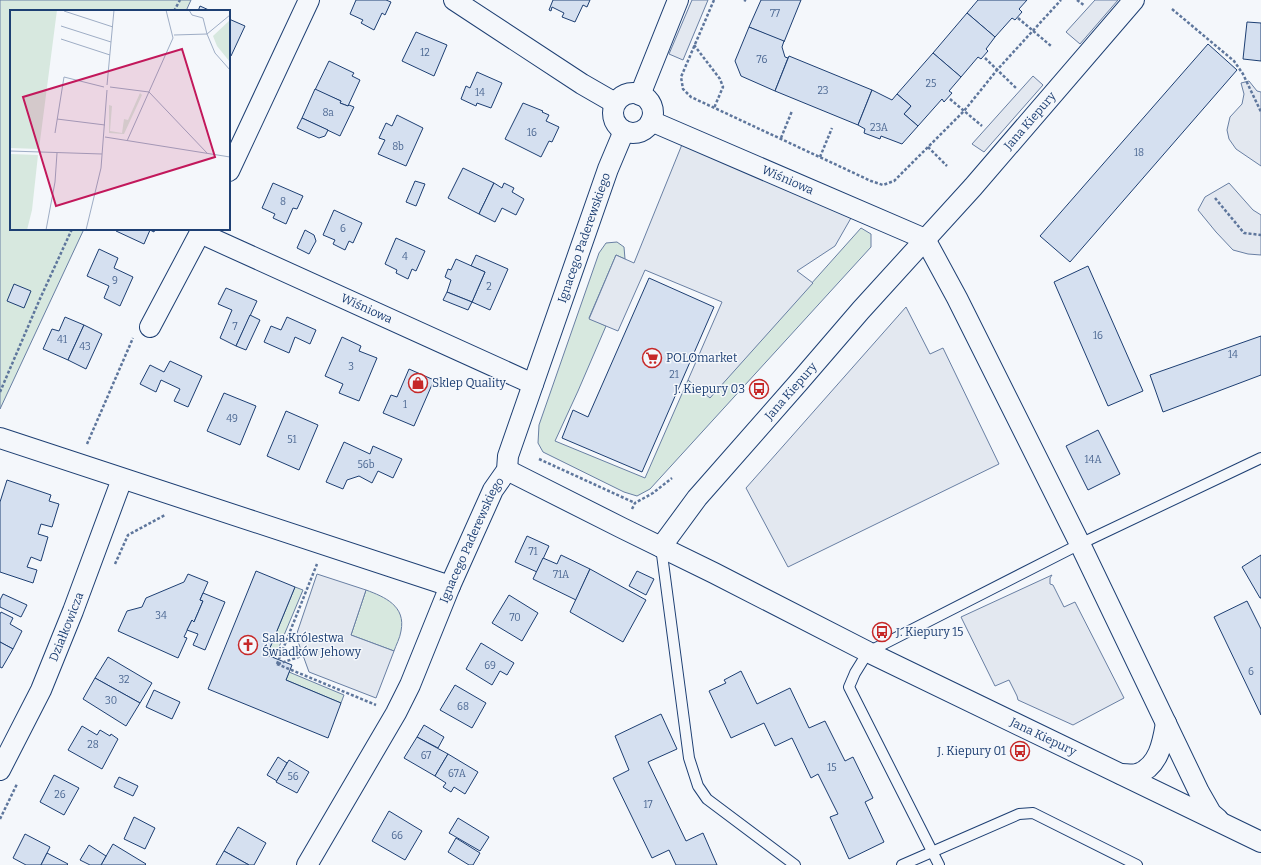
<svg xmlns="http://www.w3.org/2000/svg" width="1261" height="865" viewBox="0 0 1261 865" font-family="Bitter,serif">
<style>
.green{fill:#d7e8df;stroke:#687fa3}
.parking{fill:#e3e8f0;stroke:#687fa3}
.building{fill:#d5e0f0;stroke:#1d3f73}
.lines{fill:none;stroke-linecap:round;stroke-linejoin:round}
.service-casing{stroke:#1d3f73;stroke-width:12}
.minor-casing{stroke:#1d3f73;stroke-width:22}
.path{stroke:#5e769c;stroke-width:2.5;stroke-dasharray:3 2;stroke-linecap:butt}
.service{stroke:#f4f7fb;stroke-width:10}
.minor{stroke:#f4f7fb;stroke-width:20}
.labels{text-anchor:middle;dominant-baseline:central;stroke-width:3;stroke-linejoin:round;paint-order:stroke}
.number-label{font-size:10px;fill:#4b6792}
.street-label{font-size:12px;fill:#1d3f73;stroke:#f4f7fb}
.poi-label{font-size:12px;fill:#1d3f73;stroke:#f4f7fb;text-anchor:start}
.inset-road{fill:none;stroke:#9eadc5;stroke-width:1}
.view{fill:#c2185b;fill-opacity:0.15;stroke:#c2185b;stroke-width:2}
.inset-edge{fill:none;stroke:#1d3f73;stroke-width:2}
</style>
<rect width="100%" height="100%" fill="#f4f7fb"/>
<g class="green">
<polygon points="0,0 191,0 186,11 11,11 11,229 84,229 0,409"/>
<polygon points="861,228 871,234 871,247 650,489 637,496 624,492 543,452 538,443 539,425 599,253 606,243 617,242 624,247 625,259 616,255 589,318 606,326 578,391 555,441 645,478 688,380 710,397"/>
<polygon points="295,587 303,590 274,659 267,655"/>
<path d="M366 590C385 597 406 606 401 631 400 638 396 645 394 651L351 635Z"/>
<polygon points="289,672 344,695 341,703 286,680"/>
</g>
<g class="parking">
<polygon points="692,0 708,0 683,60 669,54"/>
<polygon points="1095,0 1118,0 1080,44 1066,32"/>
<polygon points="1033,76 1043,85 984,152 972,144"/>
<polygon points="1249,81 1257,91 1261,92 1261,166 1236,149 1229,139 1227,130 1230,117 1242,104 1244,94 1241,83"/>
<polygon points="683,142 851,218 835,246 797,271 813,283 710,398 688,380 722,302 645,270 618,331 589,319 616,255 634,263"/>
<polygon points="1229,183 1253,210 1261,215 1261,255 1248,254 1233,250 1216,232 1198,210 1205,197"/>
<polygon points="906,307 930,354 943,348 999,464 788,567 746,488"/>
<polygon points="317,574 366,590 351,635 394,651 376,698 309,672 296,636"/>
<polygon points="1052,575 1050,578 1050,584 1053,585 1064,607 1075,602 1124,698 1073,725 1018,700 1017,696 1009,680 995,686 961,617"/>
</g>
<g class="building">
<polygon points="356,0 386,0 391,2 385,15 382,13 374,30 361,23 363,20 350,14"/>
<polygon points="553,0 590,0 587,7 583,5 575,22 562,17 564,13 552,7 551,11 549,10"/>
<polygon points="761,0 801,0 784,42 749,27"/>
<polygon points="978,0 1027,0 1019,9 1022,12 1015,20 1012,18 995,37 967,13"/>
<polygon points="200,6 211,11 198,11"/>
<polygon points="967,13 995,37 986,49 988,51 981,59 978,57 961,77 933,53"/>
<polygon points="229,19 245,26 231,56 229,55"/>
<polygon points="1247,22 1261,23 1261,61 1243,59"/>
<polygon points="749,27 784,41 782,47 785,57 788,58 775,91 741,76 735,61"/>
<polygon points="416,32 447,45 434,76 402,61"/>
<polygon points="1208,44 1237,70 1070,262 1040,236"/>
<polygon points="933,53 961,77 949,91 952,93 944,102 942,99 918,126 904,114 911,106 897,94"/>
<polygon points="789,56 872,90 858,125 775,91"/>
<polygon points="329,61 354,73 352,76 360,80 348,106 340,103 341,101 315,90"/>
<polygon points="477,72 502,83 491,108 477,103 476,106 461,99 466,86 470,88"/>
<polygon points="315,89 341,101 340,103 348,106 349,105 354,107 340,136 302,118"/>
<polygon points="872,90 892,100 897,94 911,106 904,114 918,126 902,144 881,136 880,139 864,133 865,129 858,125"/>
<polygon points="523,103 543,111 542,112 549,115 546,121 559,127 552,142 549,141 541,157 505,139"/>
<polygon points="397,115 423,128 406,166 378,154 385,140 379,138 386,123 392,126"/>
<polygon points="302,118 328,130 325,136 319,138 297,128"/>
<polygon points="463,168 494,183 479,214 448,198"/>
<polygon points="415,181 425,184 416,206 406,202"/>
<polygon points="273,183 303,196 297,209 293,208 286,224 273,218 275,214 262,208"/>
<polygon points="494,183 502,188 504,183 514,188 512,192 524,199 516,215 502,208 495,222 479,214"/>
<polygon points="334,210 362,223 353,243 349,241 345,250 333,244 335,240 323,235"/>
<polygon points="117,229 155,229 154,232 150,230 144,244 116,231"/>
<polygon points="305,230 314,235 316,241 309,254 297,248"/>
<polygon points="396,238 425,251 416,271 412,269 408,279 396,273 397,270 385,264"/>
<polygon points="99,249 118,258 114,268 133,277 120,306 104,298 109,286 87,276"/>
<polygon points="476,255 508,269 490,310 472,302 485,272 471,266"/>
<polygon points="456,259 485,272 472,302 447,292 451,280 445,277 448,269 451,270"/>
<polygon points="1088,266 1143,391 1108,406 1054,282"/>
<polygon points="649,278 714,307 642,472 562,438 573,410 588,417"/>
<polygon points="14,284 31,291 24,308 7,301"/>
<polygon points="226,288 257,301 236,346 220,338 232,310 218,304"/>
<polygon points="447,292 472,302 468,310 443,300"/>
<polygon points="250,315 260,320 246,350 236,346"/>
<polygon points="65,317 84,325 68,360 43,349 52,329 59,331"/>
<polygon points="287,317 316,330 310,344 295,337 289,353 264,342 271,326 281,330"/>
<polygon points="84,325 102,334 86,369 68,360"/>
<polygon points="1261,336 1261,375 1163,412 1150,375"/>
<polygon points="342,337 361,346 359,351 377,358 359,401 339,393 343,384 325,376"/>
<polygon points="170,361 202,376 188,407 174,401 180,389 161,380 156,392 140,384 150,365 164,372"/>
<polygon points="409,369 434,380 414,426 383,413 391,395 397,397"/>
<polygon points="224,393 256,406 240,445 207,431"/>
<polygon points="286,411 318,425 299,470 267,456"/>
<polygon points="1098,430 1120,474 1088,490 1066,446"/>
<polygon points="344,442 370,454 373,446 402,459 393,478 378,471 372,483 359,476 347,480 343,489 326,482"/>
<polygon points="7,480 51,495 49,501 59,504 52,527 41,524 38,534 48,537 41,561 31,557 27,567 37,570 33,583 0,572 0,502"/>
<polygon points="527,536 549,546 537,572 515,562"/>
<polygon points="561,555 590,569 576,600 533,579 543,558 557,564"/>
<polygon points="1261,555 1261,598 1260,598 1242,567"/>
<polygon points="590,569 646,600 623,642 570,612"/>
<polygon points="256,571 295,587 267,655 292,665 286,680 341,703 328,738 208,689"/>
<polygon points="637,571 654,579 646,595 629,586"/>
<polygon points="188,574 208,582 200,600 203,601 194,622 192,620 184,637 187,638 178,658 118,631 127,611 142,607 146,598 184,582"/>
<polygon points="203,593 225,602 205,650 193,645 198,634 187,630 192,620 194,622 203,601 200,600"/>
<polygon points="3,594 27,605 21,617 0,607 0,600"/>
<polygon points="509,595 538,613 522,641 492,623"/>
<polygon points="1247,601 1261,629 1261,715 1214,617"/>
<polygon points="1,612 13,618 10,624 22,631 13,649 0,642 0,614"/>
<polygon points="0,642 13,649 2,668 0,667"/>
<polygon points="481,643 514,663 507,675 500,671 492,685 466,669"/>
<polygon points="108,657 152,683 140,703 95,678"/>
<polygon points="741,671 757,704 790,688 809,728 825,721 845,761 853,757 873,798 865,802 884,842 849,859 830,817 838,814 818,774 811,778 792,738 775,746 764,723 731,738 709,691 726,683 724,680"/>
<polygon points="95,678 140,703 126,726 83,699"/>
<polygon points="455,685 486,703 472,728 440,710"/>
<polygon points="154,690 180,702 172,719 146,707"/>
<polygon points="661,714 677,749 648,762 686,841 703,833 717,865 676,865 669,850 652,858 613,778 629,770 615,736"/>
<polygon points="424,725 444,737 438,748 417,737"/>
<polygon points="82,726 97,735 100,730 110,736 111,734 118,739 102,769 68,750"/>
<polygon points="417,737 448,754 435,776 404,758"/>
<polygon points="448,754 478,772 465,794 454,787 451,792 443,787 446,783 435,776"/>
<polygon points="278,757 287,763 277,781 267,775"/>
<polygon points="289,760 309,772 297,793 276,782"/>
<polygon points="54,775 79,788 64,815 40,802"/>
<polygon points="119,777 138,786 133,796 114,787"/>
<polygon points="389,811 422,831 405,860 372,841"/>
<polygon points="134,817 155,828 145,849 124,839"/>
<polygon points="458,818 489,837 480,851 449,833"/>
<polygon points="238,827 266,843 254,865 249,865 224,851"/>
<polygon points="25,834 50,847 41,865 26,865 13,858"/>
<polygon points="456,838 480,853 473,865 469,865 448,852"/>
<polygon points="113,844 146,864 145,865 101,865"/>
<polygon points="89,845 106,856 101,865 90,865 80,860"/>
<polygon points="224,851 249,865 216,865"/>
<polygon points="47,853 68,864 67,865 41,865"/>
</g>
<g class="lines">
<g class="service-casing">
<g id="service">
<polyline points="661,547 689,758 698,786 707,799 795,865"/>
<polyline points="902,865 1019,814 1033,813 1137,865"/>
<polyline points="939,865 849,687 855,673 868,652 1080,544 1261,458"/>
</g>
</g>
<g class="minor-casing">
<g id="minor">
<polyline points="454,0 582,84 615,103"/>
<circle cx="633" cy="113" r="20"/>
<polyline points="640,95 678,0"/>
<path id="s1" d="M651 121 925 239"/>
<polyline points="229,171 309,0"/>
<path id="s2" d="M200 233 533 384"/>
<polyline points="925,239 957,298 1080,544 1199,792 1211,813 1218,819"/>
<polyline points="150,327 202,229"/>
<polyline points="0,438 450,586"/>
<path id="s3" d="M507 470 622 528 714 573 868 652 1261 842"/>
<path id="s4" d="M661 547 697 498 799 382 861 310 973 187 1134 0"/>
<path id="s5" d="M0 770 41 690 73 611 122 479"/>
<path d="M1121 774C1126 774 1133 775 1137 774 1159 767 1163 741 1166 723"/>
<path id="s6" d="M307 865 396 713 410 685 450 586 493 490 507 470 508 456 608 169 624 131"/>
</g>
</g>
<g class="path">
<polyline points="714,0 681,77 683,89 691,97 871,181 883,185 894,181 964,111 997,70 1061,0"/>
<polyline points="744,0 746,1"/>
<polyline points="1077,0 1085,6"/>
<polyline points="1172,9 1234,61 1243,74 1261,112"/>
<polyline points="174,11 180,0"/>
<polyline points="1018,18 1051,46"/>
<polyline points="694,45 720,79 723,87 714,108"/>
<polyline points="985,58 1016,88"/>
<polyline points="950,99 982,126"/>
<polyline points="781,138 792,111"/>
<polyline points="928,147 947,166"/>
<polyline points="820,157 832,128"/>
<polyline points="1215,198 1244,233 1261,235"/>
<polyline points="0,392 39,301 72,229"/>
<polyline points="87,444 133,338"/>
<polyline points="539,459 635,503"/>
<polyline points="632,509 635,503 653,493 672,478"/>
<polyline points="115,564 128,535 165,515"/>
<polyline points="277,664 317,564"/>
<polyline points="277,664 376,705"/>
<polyline points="278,664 325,648"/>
<polyline points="0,819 17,784"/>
</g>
<use href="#service" class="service"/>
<use href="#minor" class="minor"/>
</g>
<defs>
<g id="supermarket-ring" transform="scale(1)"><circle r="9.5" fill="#f4f7fb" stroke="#c62828" stroke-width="1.5"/><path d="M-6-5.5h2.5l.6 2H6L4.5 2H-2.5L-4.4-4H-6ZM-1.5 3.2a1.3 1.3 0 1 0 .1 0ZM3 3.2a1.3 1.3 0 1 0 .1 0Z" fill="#c62828"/></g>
<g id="shop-ring" transform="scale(1)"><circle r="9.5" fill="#f4f7fb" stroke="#c62828" stroke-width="1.5"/><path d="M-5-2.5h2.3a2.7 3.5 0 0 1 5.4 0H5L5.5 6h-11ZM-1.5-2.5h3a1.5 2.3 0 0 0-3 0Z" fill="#c62828"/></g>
<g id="bus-ring" transform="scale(1)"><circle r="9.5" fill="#f4f7fb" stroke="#c62828" stroke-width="1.5"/><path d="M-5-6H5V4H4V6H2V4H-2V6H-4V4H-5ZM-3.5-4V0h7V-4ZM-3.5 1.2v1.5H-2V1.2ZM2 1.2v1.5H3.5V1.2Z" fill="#c62828"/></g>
<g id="church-ring" transform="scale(1)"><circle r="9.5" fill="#f4f7fb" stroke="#c62828" stroke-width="1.5"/><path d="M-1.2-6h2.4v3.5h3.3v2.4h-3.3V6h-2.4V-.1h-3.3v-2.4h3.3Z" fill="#c62828"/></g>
</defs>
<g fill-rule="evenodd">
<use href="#supermarket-ring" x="652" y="358"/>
<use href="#shop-ring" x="418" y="383"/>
<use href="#bus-ring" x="759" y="389"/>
<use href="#bus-ring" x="882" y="632"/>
<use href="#church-ring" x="248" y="645"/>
<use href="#bus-ring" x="1020" y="751"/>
</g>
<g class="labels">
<g class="number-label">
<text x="775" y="14">77</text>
<text x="425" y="53">12</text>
<text x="762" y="60">76</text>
<text x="931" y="84">25</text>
<text x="823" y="91">23</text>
<text x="480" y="93">14</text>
<text x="328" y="113">8a</text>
<text x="879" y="128">23A</text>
<text x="532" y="133">16</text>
<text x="398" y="147">8b</text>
<text x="1139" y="153">18</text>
<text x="283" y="202">8</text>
<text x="343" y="229">6</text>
<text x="405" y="257">4</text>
<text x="115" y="281">9</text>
<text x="489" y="287">2</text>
<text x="235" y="327">7</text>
<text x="1098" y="336">16</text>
<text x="62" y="340">41</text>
<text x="85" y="347">43</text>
<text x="1233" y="355">14</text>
<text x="351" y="367">3</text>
<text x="674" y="375">21</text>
<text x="405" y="405">1</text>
<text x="232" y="419">49</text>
<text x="292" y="440">51</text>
<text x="1093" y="460">14A</text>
<text x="366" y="465">56b</text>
<text x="533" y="552">71</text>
<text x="561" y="575">71A</text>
<text x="161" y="616">34</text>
<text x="515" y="618">70</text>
<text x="490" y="666">69</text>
<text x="1251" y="672">6</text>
<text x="124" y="680">32</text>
<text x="111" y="701">30</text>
<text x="463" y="707">68</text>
<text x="93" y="745">28</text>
<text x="426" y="756">67</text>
<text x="832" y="768">15</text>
<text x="457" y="774">67A</text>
<text x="293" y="777">56</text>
<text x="60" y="795">26</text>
<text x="648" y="805">17</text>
<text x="397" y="836">66</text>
</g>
<g class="street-label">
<text stroke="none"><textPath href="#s4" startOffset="564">Jana Kiepury</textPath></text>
<text stroke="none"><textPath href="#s1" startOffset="149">Wiśniowa</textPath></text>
<text stroke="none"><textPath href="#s6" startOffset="689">Ignacego Paderewskiego</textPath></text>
<text stroke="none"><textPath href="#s2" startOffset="183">Wiśniowa</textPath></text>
<text stroke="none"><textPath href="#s4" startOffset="203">Jana Kiepury</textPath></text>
<text stroke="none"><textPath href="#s6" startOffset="365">Ignacego Paderewskiego</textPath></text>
<text stroke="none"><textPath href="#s5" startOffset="158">Działkowicza</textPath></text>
<text stroke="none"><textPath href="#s3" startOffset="599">Jana Kiepury</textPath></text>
</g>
<g class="poi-label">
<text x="666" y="358">POLOmarket</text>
<text x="432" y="383">Sklep Quality</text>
<text x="745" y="389" text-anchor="end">J. Kiepury 03</text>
<text x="896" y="632">J. Kiepury 15</text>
<text x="262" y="638">Sala Królestwa<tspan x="262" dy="14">Świadków Jehowy</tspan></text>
<text x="1006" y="751" text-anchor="end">J. Kiepury 01</text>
</g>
</g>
<g transform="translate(10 10)">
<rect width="220" height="220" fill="#f4f7fb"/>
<path d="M0 0H47L29 139 0 138ZM220 10V52L207 36 203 26ZM130 83 132 85 114 124 99 123V95L102 96 100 121 112 123 114 109 118 110ZM0 144 28 145 22 200 17 220H0Z" fill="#d7e8df"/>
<path class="inset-road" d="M54 1 103 17M220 5 197 24 205 43 220 60M51 16 101 32M164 25 197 24 193 8 182 5 179 0M51 29 100 45M97 75 104 0M100 77 139 82M139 82 197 143M47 109 95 115M45 123 54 67 94 77M95 127 220 147M117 131 163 28 156 0M0 141 92 144M36 220 45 172 47 143M76 220 91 158 97 80"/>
<path class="view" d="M172 39 205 147 46 196 13 87Z"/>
<rect width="220" height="220" class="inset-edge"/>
</g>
</svg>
